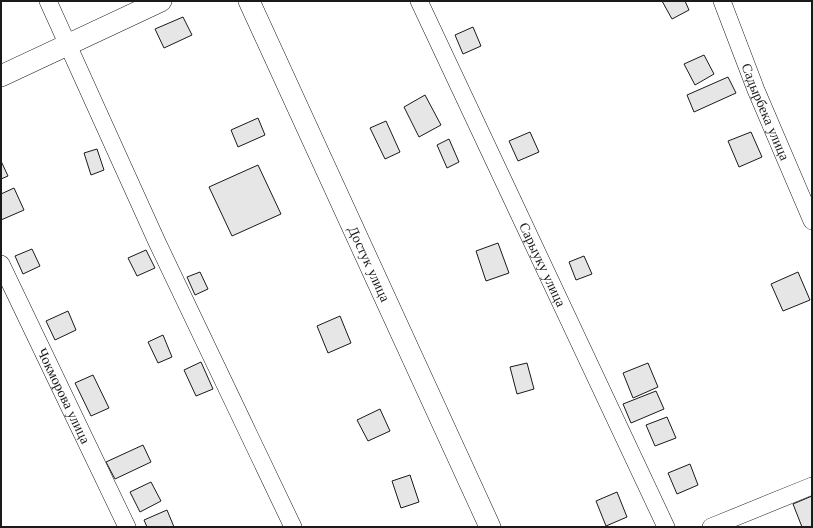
<svg xmlns="http://www.w3.org/2000/svg" width="813" height="528" viewBox="0 0 813 528" font-family="'Libre Baskerville',serif">
<style>
.building{fill:#e6e6e6;stroke:#1a1a1a}
.lines{fill:none;stroke-linecap:round;stroke-linejoin:round}
.minor-casing{stroke:#1a1a1a;stroke-width:18}
.major-casing{stroke:#1a1a1a;stroke-width:22}
.minor{stroke:#fff;stroke-width:17}
.major{stroke:#fff;stroke-width:21}
.labels{text-anchor:middle;dominant-baseline:central;stroke-width:3;stroke-linejoin:round;paint-order:stroke}
.street-label{font-size:14px;fill:#1a1a1a;stroke:#fff}
</style>
<rect width="100%" height="100%" fill="#fff"/>
<g class="building">
<polygon points="662,1 685,1 689,10 672,19"/>
<polygon points="183,17 192,35 164,48 155,29"/>
<polygon points="473,27 481,46 463,54 455,35"/>
<polygon points="704,55 714,74 695,85 684,64"/>
<polygon points="728,77 736,93 694,112 687,95"/>
<polygon points="425,95 441,125 419,137 404,107"/>
<polygon points="258,118 265,135 238,147 231,130"/>
<polygon points="386,121 400,152 385,159 370,128"/>
<polygon points="530,132 539,152 518,161 509,141"/>
<polygon points="751,132 762,157 739,167 728,141"/>
<polygon points="449,139 459,162 447,168 437,145"/>
<polygon points="97,149 104,170 91,175 84,153"/>
<polygon points="1,161 8,176 1,179"/>
<polygon points="258,165 281,214 232,236 209,187"/>
<polygon points="14,188 24,210 1,220 1,194"/>
<polygon points="498,243 509,273 486,281 476,251"/>
<polygon points="32,249 40,266 23,274 15,256"/>
<polygon points="146,250 155,268 137,276 128,258"/>
<polygon points="584,256 592,274 576,280 569,262"/>
<polygon points="200,272 208,289 195,295 187,277"/>
<polygon points="798,272 810,300 783,311 771,284"/>
<polygon points="68,311 76,330 55,340 46,321"/>
<polygon points="340,316 351,343 328,353 317,326"/>
<polygon points="163,335 172,357 158,363 148,342"/>
<polygon points="201,362 213,389 196,396 184,370"/>
<polygon points="527,363 534,389 517,394 510,367"/>
<polygon points="648,363 658,387 633,398 623,373"/>
<polygon points="93,375 109,408 91,416 75,383"/>
<polygon points="656,391 664,409 631,423 623,404"/>
<polygon points="380,409 390,431 368,441 357,420"/>
<polygon points="667,417 676,438 655,446 646,425"/>
<polygon points="143,445 151,462 115,479 106,462"/>
<polygon points="690,464 698,485 677,494 668,473"/>
<polygon points="410,475 419,502 401,508 392,481"/>
<polygon points="151,482 161,501 140,512 130,492"/>
<polygon points="617,492 627,517 606,526 596,501"/>
<polygon points="812,496 812,527 802,527 793,504"/>
<polygon points="167,510 174,527 147,527 144,520"/>
</g>
<g class="lines">
<g class="minor-casing">
<g id="minor">
<polyline points="48,1 157,242 293,527"/>
<path id="s1" d="M419 1 666 527"/>
<path id="s2" d="M722 1 756 90 812 221"/>
<path id="s3" d="M1 264 127 527"/>
<polyline points="711,527 812,486"/>
</g>
</g>
<g class="major-casing">
<g id="major">
<path id="s4" d="M249 1 490 527"/>
<polyline points="1,76 161,1"/>
</g>
</g>
<use href="#minor" class="minor"/>
<use href="#major" class="major"/>
</g>
<g class="labels">
<g class="street-label">
<text stroke="none"><textPath href="#s2" startOffset="119">Садырбека улица</textPath></text>
<text stroke="none"><textPath href="#s4" startOffset="289">Достук улица</textPath></text>
<text stroke="none"><textPath href="#s1" startOffset="291">Сарыуку улица</textPath></text>
<text stroke="none"><textPath href="#s3" startOffset="146">Чокморова улица</textPath></text>
</g>
</g>
<rect width="813" height="528" fill="none" stroke="#1a1a1a" stroke-width="4"/>
</svg>
